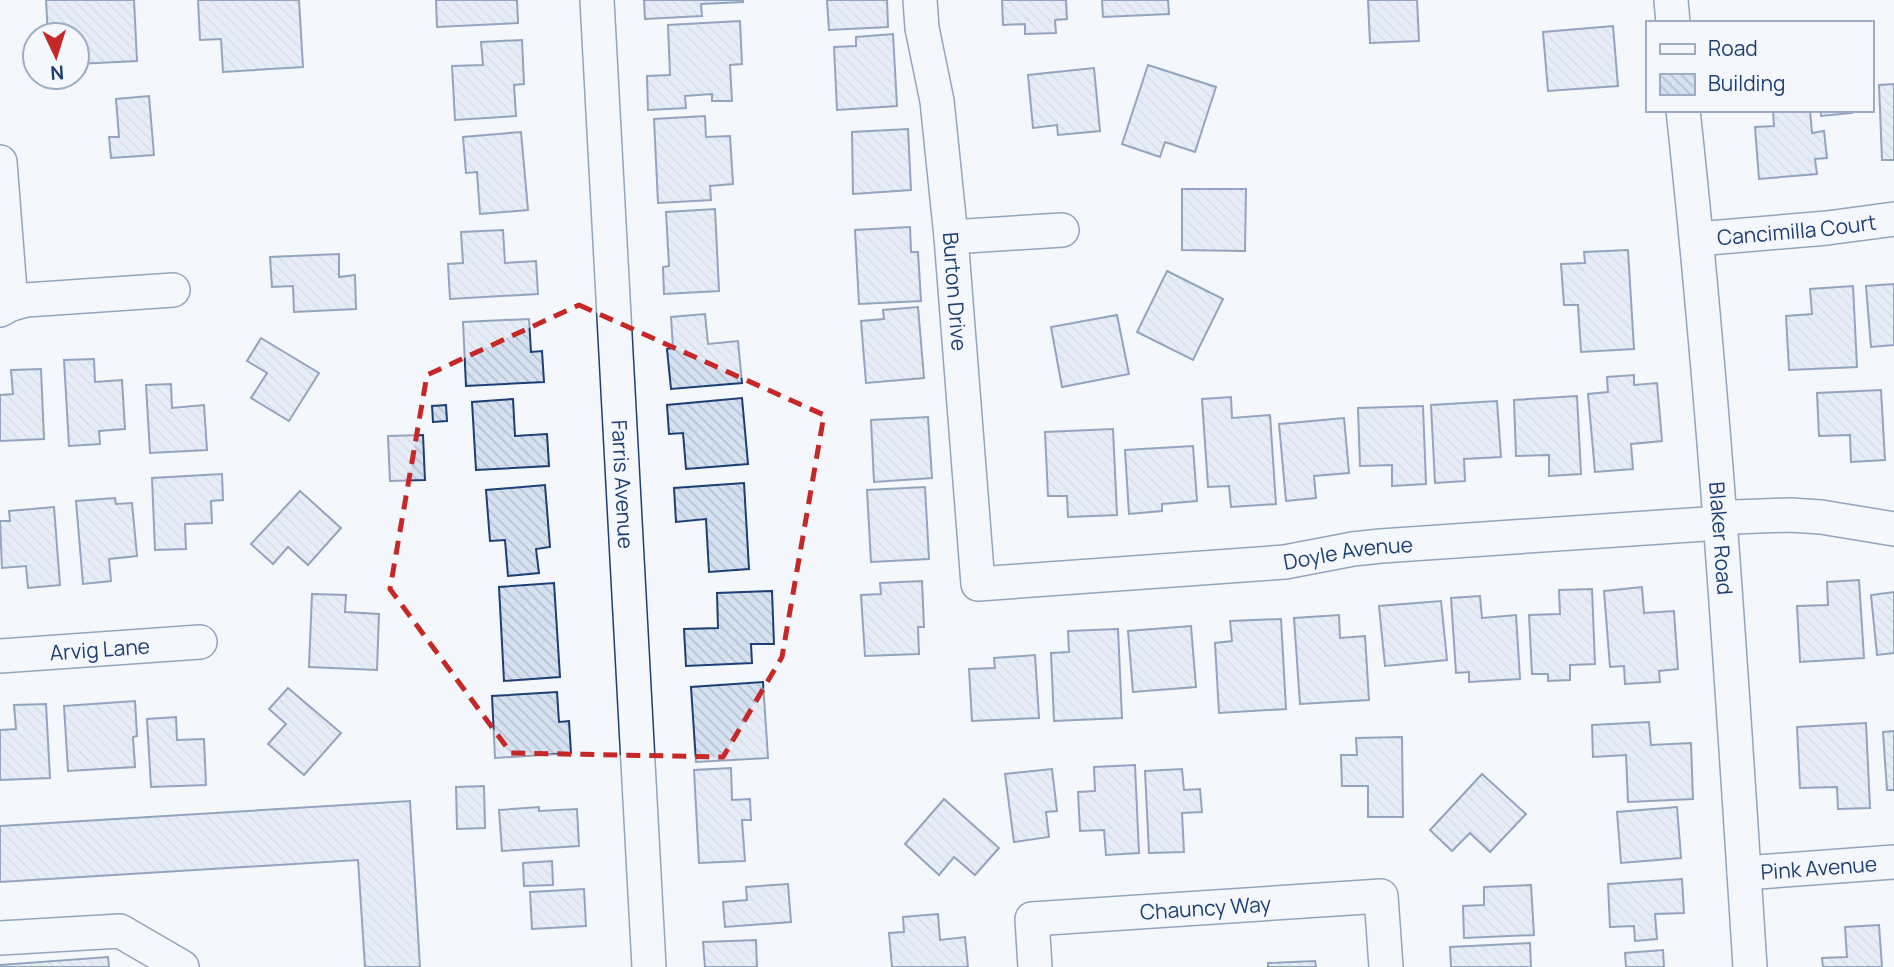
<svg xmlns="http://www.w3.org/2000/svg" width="1894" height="967" viewBox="0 0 1894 967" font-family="Manrope,sans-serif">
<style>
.building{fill:url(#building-back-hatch);stroke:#1d3f73;stroke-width:2}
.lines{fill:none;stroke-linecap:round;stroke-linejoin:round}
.minor-casing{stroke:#1d3f73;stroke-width:36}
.minor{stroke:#f4f7fb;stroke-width:33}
.marked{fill:none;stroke:#c62828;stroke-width:5;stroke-dasharray:14 9;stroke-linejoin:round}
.labels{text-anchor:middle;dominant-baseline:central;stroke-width:5;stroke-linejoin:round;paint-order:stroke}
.street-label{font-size:21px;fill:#1d3f73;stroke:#f4f7fb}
</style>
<defs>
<pattern id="building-back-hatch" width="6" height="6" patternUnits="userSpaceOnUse" patternTransform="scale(1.75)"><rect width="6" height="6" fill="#d5e0f0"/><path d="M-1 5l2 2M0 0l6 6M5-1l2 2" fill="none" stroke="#b6c1d1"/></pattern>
</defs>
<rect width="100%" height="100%" fill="#f4f7fb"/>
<g class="building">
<polygon points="46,0 134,0 137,61 77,64 77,35 48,35"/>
<polygon points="198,0 299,0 303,67 223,72 221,39 200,40"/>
<polygon points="436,0 517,0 518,23 437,27"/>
<polygon points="644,0 743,0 743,2 701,4 702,16 645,19"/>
<polygon points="827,0 887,0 888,27 829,30"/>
<polygon points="1002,0 1066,0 1067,19 1055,20 1056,33 1025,34 1025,24 1003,25"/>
<polygon points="1102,0 1168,0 1169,14 1103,17"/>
<polygon points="1368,0 1417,0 1419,41 1370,43"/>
<polygon points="740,21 742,64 730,65 732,101 712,101 712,94 685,96 686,108 648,110 647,76 670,75 668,25"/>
<polygon points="1613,26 1618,86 1548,91 1543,32"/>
<polygon points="893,34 897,106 837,110 834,47 856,46 856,37"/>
<polygon points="522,40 524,84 514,85 516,116 455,120 452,66 483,65 481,42"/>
<polygon points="1148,65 1216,87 1195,152 1165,142 1160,157 1122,144"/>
<polygon points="1094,68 1100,131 1058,135 1057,125 1033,128 1028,75"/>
<polygon points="1894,84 1894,160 1882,160 1879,85"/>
<polygon points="149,96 154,155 111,158 109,137 119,137 116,99"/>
<polygon points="1773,110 1810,110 1812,133 1824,131 1827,158 1815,159 1817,174 1759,179 1755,127 1774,126"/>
<polygon points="1821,110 1851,110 1852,113 1821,116"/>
<polygon points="705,116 706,137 730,136 733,184 710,186 711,200 658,203 654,119"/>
<polygon points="908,129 911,190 853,194 852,132"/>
<polygon points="521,132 528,210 480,214 477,172 466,173 463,137"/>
<polygon points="1182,189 1246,189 1245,251 1182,250"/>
<polygon points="715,209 719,291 664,294 663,267 669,266 666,212"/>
<polygon points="910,227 911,252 918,252 921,301 859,304 855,230"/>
<polygon points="503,230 505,263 536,261 538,294 450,299 448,264 463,263 461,232"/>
<polygon points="1628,250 1634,349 1581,352 1578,305 1564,305 1561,264 1585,263 1584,252"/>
<polygon points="339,254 339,277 355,275 356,309 294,312 293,286 272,287 270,257"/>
<polygon points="1167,271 1223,299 1193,360 1137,332"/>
<polygon points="1894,284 1894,345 1871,347 1866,286"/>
<polygon points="1853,286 1857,367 1789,370 1786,316 1812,314 1810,289"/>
<polygon points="918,307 924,378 866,383 861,321 884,319 883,310"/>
<polygon points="705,314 708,344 738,341 742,383 671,389 667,349 673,348 671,317"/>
<polygon points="1117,315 1129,374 1062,387 1051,327"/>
<polygon points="529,319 531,352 542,351 544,382 466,386 463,322"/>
<polygon points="261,338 319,373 289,421 251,398 267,373 247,361"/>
<polygon points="94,359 95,382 122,380 125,429 99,431 100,444 69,446 64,360"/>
<polygon points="41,369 44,439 0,441 0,395 13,394 11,370"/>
<polygon points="1634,375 1634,385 1657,383 1662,441 1631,444 1633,469 1595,472 1588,394 1608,392 1607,377"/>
<polygon points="171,384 172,408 204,405 207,450 150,453 146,385"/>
<polygon points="1881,390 1885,460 1851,462 1850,435 1819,436 1817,393"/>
<polygon points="1577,396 1581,474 1549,476 1549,455 1516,456 1514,400"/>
<polygon points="1231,397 1232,418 1270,415 1276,504 1231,507 1229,486 1208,487 1202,399"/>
<polygon points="742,398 748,464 686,469 683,433 669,434 667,405"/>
<polygon points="513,399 515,436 547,434 549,466 476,470 472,402"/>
<polygon points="1497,401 1501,457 1464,459 1465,481 1435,483 1431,405"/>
<polygon points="446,405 447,421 433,422 432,406"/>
<polygon points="1423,406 1426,484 1392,486 1392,465 1360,466 1358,408"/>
<polygon points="928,417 932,478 874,482 871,420"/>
<polygon points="1344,418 1349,473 1314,476 1316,498 1286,501 1279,424"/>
<polygon points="1113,429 1117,515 1068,517 1067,496 1048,496 1045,432"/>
<polygon points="423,435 425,480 390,481 388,436"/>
<polygon points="1193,446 1197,501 1162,504 1162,511 1129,514 1125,450"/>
<polygon points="222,474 223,500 211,501 212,523 185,524 186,549 155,550 152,478"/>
<polygon points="744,483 749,569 709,572 706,519 676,522 674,488"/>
<polygon points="545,485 550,547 536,549 539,573 508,576 505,540 490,541 486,490"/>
<polygon points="925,487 929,559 871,562 867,490"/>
<polygon points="300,491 341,528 308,565 288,547 273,564 251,544"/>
<polygon points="115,498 116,504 132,503 137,556 109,559 111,581 83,584 76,501"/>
<polygon points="54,507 60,585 28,588 26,566 2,568 0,521 10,521 9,511"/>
<polygon points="1859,580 1864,658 1800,662 1797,606 1828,605 1827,582"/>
<polygon points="922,581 924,627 918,627 919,654 865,656 861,595 881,594 880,583"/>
<polygon points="554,583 560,677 504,681 499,587"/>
<polygon points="1642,587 1644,613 1674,611 1678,669 1659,671 1660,682 1625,684 1624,666 1610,667 1604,591"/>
<polygon points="1592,589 1595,664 1570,665 1570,680 1548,681 1548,674 1532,674 1529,615 1560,614 1559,590"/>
<polygon points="772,591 774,644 751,644 752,663 686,666 684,629 718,628 717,593"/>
<polygon points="1894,592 1894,653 1877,655 1871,595"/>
<polygon points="312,594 346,595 345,612 379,614 377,670 309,667"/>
<polygon points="1480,596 1482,618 1516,615 1520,679 1469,682 1469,672 1456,673 1451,598"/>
<polygon points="1441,601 1447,660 1385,666 1379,606"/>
<polygon points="1339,615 1340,638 1365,636 1369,700 1300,704 1294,618"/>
<polygon points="1281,619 1286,709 1219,713 1215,643 1232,641 1230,621"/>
<polygon points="1191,626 1196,687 1133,692 1128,631"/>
<polygon points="1118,629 1122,718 1054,721 1051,653 1069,652 1068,631"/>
<polygon points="1035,655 1039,718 972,721 969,669 995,668 994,658"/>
<polygon points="763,682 768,758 696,762 691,687"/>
<polygon points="288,688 341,733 304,775 268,744 286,724 269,709"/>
<polygon points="557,692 559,722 569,721 571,753 495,758 492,696"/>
<polygon points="135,701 137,736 133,737 135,767 68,771 64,706"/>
<polygon points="46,704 50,778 0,780 0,730 16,729 14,705"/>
<polygon points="176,717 177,740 204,739 206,785 151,787 147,719"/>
<polygon points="1649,722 1651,745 1691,743 1693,799 1628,802 1626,755 1593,757 1592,725"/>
<polygon points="1866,723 1870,808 1838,809 1837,787 1800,788 1797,727"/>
<polygon points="1894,731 1894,790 1887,790 1883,732"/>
<polygon points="1402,737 1403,817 1368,817 1368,786 1342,786 1341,755 1357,755 1356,738"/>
<polygon points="1135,765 1139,853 1106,855 1104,830 1080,831 1078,792 1095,791 1094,767"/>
<polygon points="731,768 732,800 750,799 751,820 742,820 745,861 699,863 694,770"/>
<polygon points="1052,769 1057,811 1046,812 1049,837 1014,842 1005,774"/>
<polygon points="1182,769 1184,790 1200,789 1202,812 1182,813 1184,852 1149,853 1145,771"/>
<polygon points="1482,774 1526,814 1490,852 1470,833 1452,851 1430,830"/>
<polygon points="484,786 485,828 457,829 456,787"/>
<polygon points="944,799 999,848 975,875 954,857 939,875 905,844"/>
<polygon points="410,801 420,967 365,967 358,860 0,882 0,826"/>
<polygon points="539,807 539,811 577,809 579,846 502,851 499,810"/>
<polygon points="1677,807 1681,858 1621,863 1617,812"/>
<polygon points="552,861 553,885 524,886 523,863"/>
<polygon points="1682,879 1684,913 1655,914 1657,939 1635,941 1634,926 1610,927 1608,884"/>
<polygon points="788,884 791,922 725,927 723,902 747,900 746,887"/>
<polygon points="1531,885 1534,935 1464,938 1463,906 1484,905 1484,887"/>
<polygon points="584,889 586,926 532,929 530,892"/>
<polygon points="938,914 940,940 965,937 968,967 892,967 889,933 904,932 903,917"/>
<polygon points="1879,925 1882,967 1823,967 1822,958 1847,957 1845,927"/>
<polygon points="756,940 757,967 705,967 703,942"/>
<polygon points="1530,943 1531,967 1451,967 1450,947"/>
<polygon points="1663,950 1664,967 1626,967 1625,953"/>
<polygon points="108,957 109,967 0,967 0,965"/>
<polygon points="1315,961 1316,967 1268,967 1268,963"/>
</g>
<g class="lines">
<g class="minor-casing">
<g id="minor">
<path id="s1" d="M597 0 649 967"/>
<path id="s2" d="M920 0 922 28 937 101 951 237 978 584 1285 562 1353 549 1381 546 1720 523 1734 517 1790 515 1821 517 1894 529"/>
<polyline points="1671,0 1673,23"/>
<path id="s3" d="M1683 110C1714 395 1732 681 1750 967"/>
<polyline points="0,162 11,304"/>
<polyline points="951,237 1062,230"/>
<path id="s4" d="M1697 239 1827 228 1894 219"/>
<polyline points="0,310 11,304 26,300 173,290"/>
<path id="s5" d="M0 656 200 642"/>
<path id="s6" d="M1744 873 1894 862"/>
<polyline points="0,938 120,931 182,967"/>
<path id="s7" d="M1035 967 1032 919 1381 896 1386 967"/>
</g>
</g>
<use href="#minor" class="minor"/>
</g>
<path d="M0 0H1894V967H0ZM579 305 824 415 782 657 723 757 511 753 390 589 427 375Z" fill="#f4f7fb" fill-opacity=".55" fill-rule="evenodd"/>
<path class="marked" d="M579 305 824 415 782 657 723 757 511 753 390 589 427 375Z"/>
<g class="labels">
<g class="street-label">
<text stroke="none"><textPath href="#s4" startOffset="100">Cancimilla Court</textPath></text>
<text stroke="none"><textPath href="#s2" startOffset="294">Burton Drive</textPath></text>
<text stroke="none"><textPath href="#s1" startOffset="485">Farris Avenue</textPath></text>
<text stroke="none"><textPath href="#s3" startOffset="430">Blaker Road</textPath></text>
<text stroke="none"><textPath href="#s2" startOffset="959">Doyle Avenue</textPath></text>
<text stroke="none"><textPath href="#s5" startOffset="100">Arvig Lane</textPath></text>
<text stroke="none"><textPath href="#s6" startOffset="75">Pink Avenue</textPath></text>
<text stroke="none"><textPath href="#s7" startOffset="222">Chauncy Way</textPath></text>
</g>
</g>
<rect x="1646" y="21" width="228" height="91" fill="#f4f7fb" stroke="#9eadc5" stroke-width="2"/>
<rect x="1660" y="44" width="35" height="10" fill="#f4f7fb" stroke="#9eadc5" stroke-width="2"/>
<text x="1708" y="56" font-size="21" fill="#1d3f73">Road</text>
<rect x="1660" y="74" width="35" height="21" fill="url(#building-back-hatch)" stroke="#9eadc5" stroke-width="2"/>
<text x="1708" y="91" font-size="21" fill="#1d3f73">Building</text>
<g transform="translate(56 56) rotate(176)"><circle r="33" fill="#f4f7fb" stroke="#9eadc5" stroke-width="2"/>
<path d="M0-5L12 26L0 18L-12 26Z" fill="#c62828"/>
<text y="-10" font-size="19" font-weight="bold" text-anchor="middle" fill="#1d3f73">N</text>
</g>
</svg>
